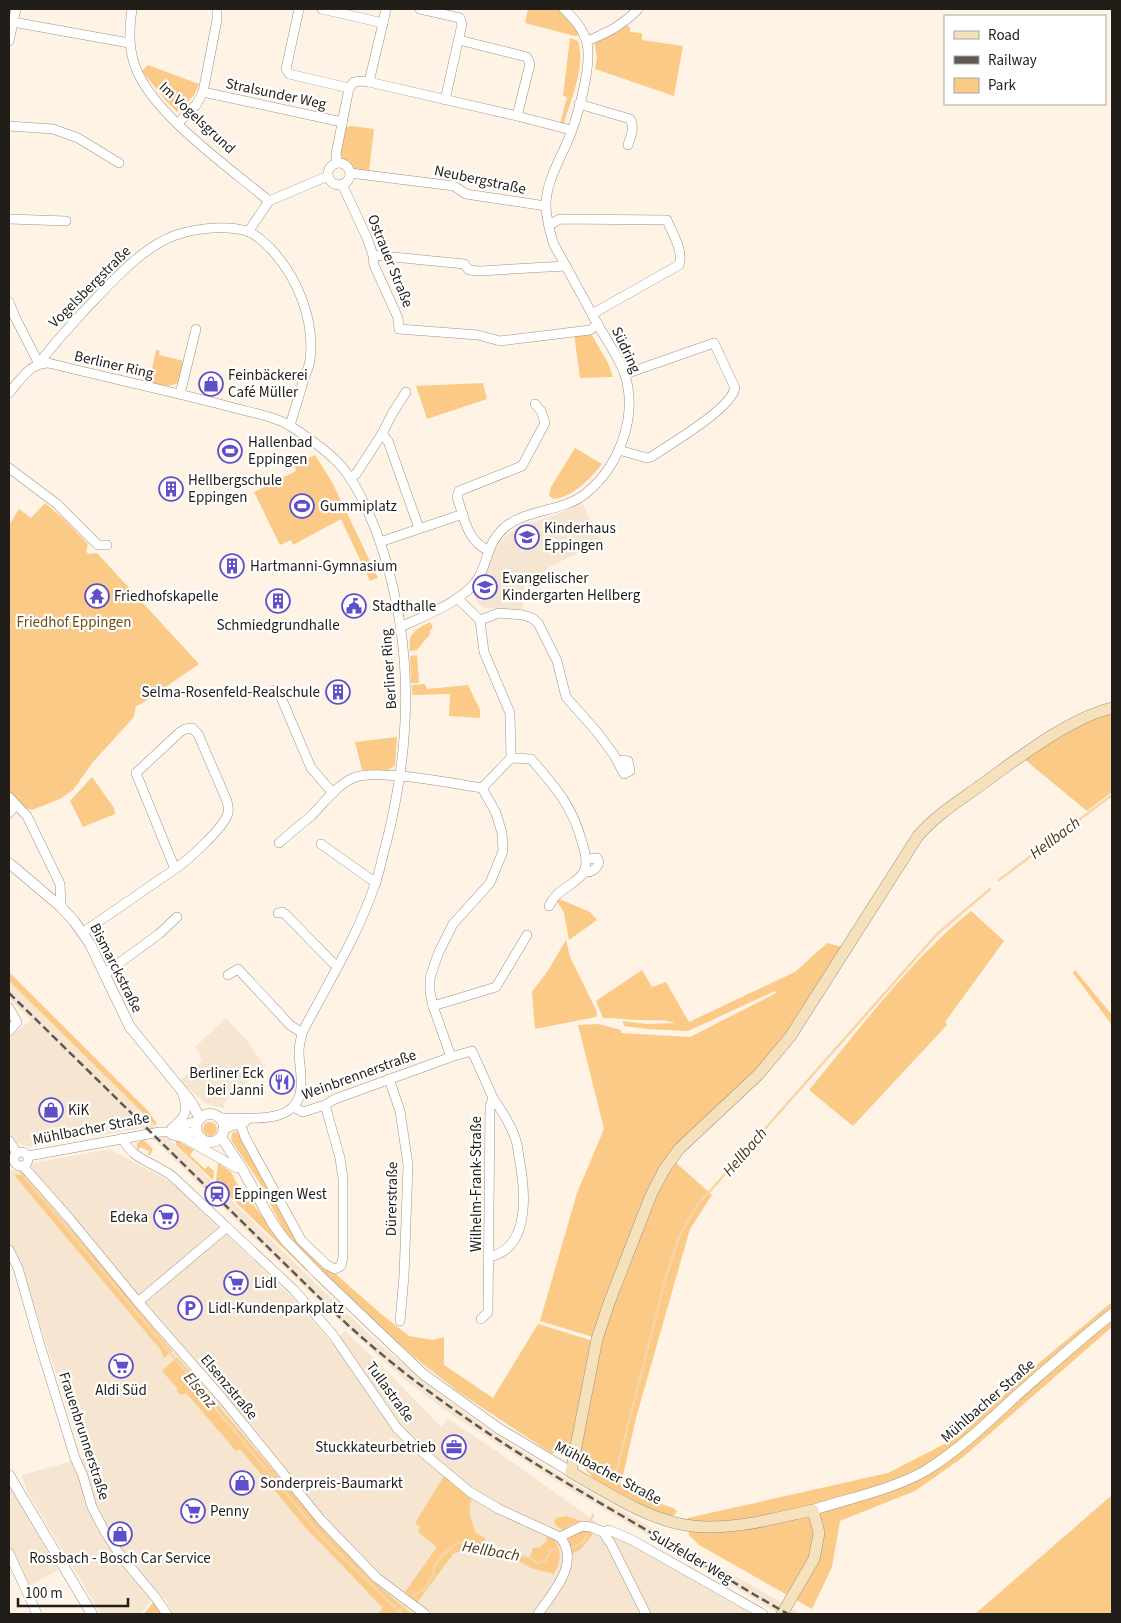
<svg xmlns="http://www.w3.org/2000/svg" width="1121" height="1623" viewBox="0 0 1121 1623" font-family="'Source Sans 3',sans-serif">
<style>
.built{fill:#f6e6d1}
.green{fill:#fbca86}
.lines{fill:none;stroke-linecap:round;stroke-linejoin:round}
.stream{stroke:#f7d5a7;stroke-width:2.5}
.minor-casing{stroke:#9d9386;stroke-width:10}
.tertiary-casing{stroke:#9d9386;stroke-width:11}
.secondary-casing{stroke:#9d9386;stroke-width:12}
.minor{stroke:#fff;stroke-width:9}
.tertiary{stroke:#fff;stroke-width:10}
.secondary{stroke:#f6e1bd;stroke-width:11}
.rail{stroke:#5f5952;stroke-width:2.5;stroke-dasharray:8 4;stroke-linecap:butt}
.labels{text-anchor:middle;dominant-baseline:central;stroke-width:4.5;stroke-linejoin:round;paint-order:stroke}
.street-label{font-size:15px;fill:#211d18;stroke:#fff}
.poi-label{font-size:15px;fill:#211d18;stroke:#fff;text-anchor:start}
.park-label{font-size:15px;fill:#734d0e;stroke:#fff}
.water-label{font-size:16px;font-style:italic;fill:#503916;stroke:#fff}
</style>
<rect width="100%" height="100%" fill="#fff3e5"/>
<g class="built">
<polygon points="581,501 601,540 600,543 553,565 524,585 523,610 484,608 477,602 473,591 483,578 495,545 497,545 505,537 518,528 568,510 568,508"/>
<polygon points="9,981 317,1285 384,1348 442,1396 486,1428 545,1466 801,1614 779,1614 699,1565 557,1482 445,1410 404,1379 377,1355 304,1287 142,1128 102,1135 65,1138 29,1147 17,1143 9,1134 9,1037 31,1020 9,998"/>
<polygon points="226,1018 249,1043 266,1069 233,1092 225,1101 224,1108 206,1104 180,1081 202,1061 199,1057 201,1054 195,1047"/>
<polygon points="110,1149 174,1184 296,1301 332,1343 345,1331 382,1366 441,1427 448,1419 498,1452 616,1536 670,1567 717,1589 758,1614 173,1614 166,1600 158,1592 141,1614 101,1614 28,1493 22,1475 84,1458 19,1261 9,1242 9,1171 32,1167 33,1163"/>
<polygon points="9,1485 58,1570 28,1587 9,1546"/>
</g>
<g class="green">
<polygon points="528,9 558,9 572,22 580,35 575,36 525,23"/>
<polygon points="624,25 630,27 630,32 642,33 642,40 683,46 674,96 595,69 597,58 594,40"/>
<path d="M570 38 578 41C586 67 571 98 564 124H560L567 97 563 96Z"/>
<polygon points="148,65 199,84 194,95 177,112 166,101 142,71"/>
<polygon points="351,126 374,129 369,171 352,169 340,155 346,127"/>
<polygon points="590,332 608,363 613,377 580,378 574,334"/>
<path d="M156 350 160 351 159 355 184 361 178 383C168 388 160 385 149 382Z"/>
<polygon points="483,383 487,399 427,419 416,386"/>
<path d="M575 448 602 464C591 478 572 498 553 499L549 495 551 487Z"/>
<polygon points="315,455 332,482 378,578 370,581 341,519 293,545 291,540 280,545 254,492 296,471 294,464"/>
<polygon points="45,503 65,520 88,544 86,552 89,554 97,553 199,664 141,704 136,706 134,717 93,762 73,790 60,799 32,810 20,806 9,793 9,525 19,509 31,518"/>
<path d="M430 622 433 627 429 632 431 633 417 650 410 651C408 632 415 630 430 622Z"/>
<polygon points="417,655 419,683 411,683 410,656"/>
<polygon points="425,684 427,689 468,685 480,710 480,718 449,716 450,694 412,695 412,685"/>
<polygon points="1111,713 1112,718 1112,792 1087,811 1024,759 1082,722"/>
<path d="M397 737 395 765C388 774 373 770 362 770L355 742Z"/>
<polygon points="92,777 114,808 115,814 83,827 70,801"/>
<polygon points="557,898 590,912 597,920 569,940 564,913 556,899"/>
<path d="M971 911 1004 941 945 1022 947 1025 853 1126 809 1090C860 1029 909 961 971 911Z"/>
<polygon points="566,940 570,957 597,1012 596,1017 535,1029 532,992 549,969"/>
<path d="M827 943 842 947C818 985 795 1029 765 1061 733 1095 697 1124 666 1157L672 1164 674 1161 712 1195 690 1229 636 1418 622 1480 619 1482 639 1496 673 1508 677 1511 676 1513 672 1517 648 1510 597 1482 583 1467 581 1460V1444L593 1337 540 1321 577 1193 604 1129 578 1025 598 1024 621 1030V1033L690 1037 776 993 775 991 688 1031 648 1029 624 1026 623 1021 647 1024 675 1023C665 1019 653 1021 643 1020 629 1020 617 1018 603 1018L596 1001 642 970 652 987 666 982 689 1022 795 972Z"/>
<polygon points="1075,970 1112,1015 1112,1025 1073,973"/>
<polygon points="9,972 148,1111 157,1124 155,1125 9,981"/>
<circle cx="210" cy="1129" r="7"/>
<path d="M237 1131 304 1246 380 1313 409 1336 433 1340 444 1337V1365L493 1398 538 1324 593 1341 572 1441C567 1453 563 1453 551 1453L460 1393 414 1357 358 1307 299 1251 286 1235 258 1180 231 1140 232 1133Z"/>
<polygon points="144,1140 153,1149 150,1155 148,1155 149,1151 140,1147 138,1150 137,1149 137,1143"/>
<polygon points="176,1140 194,1150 190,1155 205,1169 208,1166 214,1171 213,1180 176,1145"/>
<polygon points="218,1163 231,1172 241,1191 242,1191 246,1195 277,1236 308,1270 307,1271 224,1191 225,1189 216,1181"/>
<polygon points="14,1175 24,1175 115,1281 172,1351 164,1358 160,1349"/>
<polygon points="1112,1302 1112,1327 962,1458 915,1491 840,1521 832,1567 812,1609 699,1545 689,1535 688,1518 888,1473 958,1437 1039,1363"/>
<polygon points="177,1357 328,1535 364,1571 368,1577 412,1614 378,1614 383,1608 305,1527 240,1449 236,1451 186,1393 181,1395 176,1391 178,1389 162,1371"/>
<path d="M444 1476 472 1500C466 1511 472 1522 476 1533L485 1538V1549L519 1554 530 1557 533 1548 540 1547 546 1542 547 1537 551 1535C562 1548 562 1560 554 1574L531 1568 523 1563 464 1549 453 1554 417 1603 405 1592 437 1547 418 1532 420 1527 415 1523Z"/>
<polygon points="1112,1495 1112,1614 975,1614"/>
<polygon points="566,1516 581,1521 569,1526 565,1531 556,1526 554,1521 556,1518"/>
<polygon points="584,1529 590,1531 593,1534 581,1549 572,1554 567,1535"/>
<polygon points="154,1601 163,1614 144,1614"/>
</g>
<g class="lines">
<g class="stream">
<polyline points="999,880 1112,795"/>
<polyline points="9,1158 323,1538 402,1614"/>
<polyline points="611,1480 617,1469 665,1280 679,1237 695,1208 937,934 990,889"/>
<polyline points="590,1522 593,1515"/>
<path d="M571 1548C579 1545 585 1543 587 1534"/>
<polyline points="413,1596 427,1587 430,1578 434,1575 434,1567 443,1555 458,1542 482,1549 531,1558 537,1563 545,1561 551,1550 559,1550"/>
<polyline points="398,1612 405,1605"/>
</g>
<g class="minor-casing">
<g id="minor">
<path d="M132 9C129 28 128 47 135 66 152 114 230 168 269 201"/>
<polyline points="299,9 286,69 289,74 349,88 354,82 361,81 369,82 517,116"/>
<polyline points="322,9 383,23 386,9"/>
<polyline points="420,9 460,18 462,24 445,100"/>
<polyline points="13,22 129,43"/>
<polyline points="459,40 527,57 530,64 517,116 571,130"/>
<polyline points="9,41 16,9"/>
<path d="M587 41C607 33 623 25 638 9"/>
<polyline points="369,82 383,23"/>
<polyline points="203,92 342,122"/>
<path d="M579 104 630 119C635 127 631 136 628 145"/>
<polyline points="178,123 196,105 203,92 217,20 217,9"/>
<polyline points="9,126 53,129 78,138 119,163"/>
<polyline points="337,163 336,154 349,88"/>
<circle cx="339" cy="174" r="11"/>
<polyline points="350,173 454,186 466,194 546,206"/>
<polyline points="342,184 367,238 373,255 374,265 398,318 399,329 478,335 500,341 590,330 598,324"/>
<polyline points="9,219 66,221"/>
<path d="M549 225 560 219 667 220C672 233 684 251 679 265L592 314"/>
<polyline points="248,232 269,201 328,176"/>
<polyline points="373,255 464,264 469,270 479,271 566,266"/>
<polyline points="9,302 15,317 39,364"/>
<path d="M39 364C52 345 68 329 83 312 108 286 141 247 176 235 197 228 225 225 247 231 256 234 265 243 271 249 298 278 315 321 310 360 309 368 305 375 303 382 299 397 294 411 290 426"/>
<polyline points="406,392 392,414 382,434 388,441 419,528"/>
<path d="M9 393C20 380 30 363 48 363 109 378 170 391 231 407 251 413 275 416 292 427 309 438 329 452 342 467 360 488 376 528 384 554 414 652 411 746 386 844 382 857 380 871 375 884 358 936 327 984 302 1033 301 1039 299 1045 299 1051 299 1063 302 1074 301 1086 300 1127 247 1117 219 1118"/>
<polyline points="180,394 196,329"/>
<path d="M619 450 647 458 651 457C670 444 731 409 735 388L714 343 625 374"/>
<polyline points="9,468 57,504 98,545 107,545"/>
<polyline points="350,478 356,474 382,434"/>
<polyline points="380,542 463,514"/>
<path d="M488 550C467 542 464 516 457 497L459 491 522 466 545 423 541 411 535 404"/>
<polyline points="457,598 480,620 484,652 510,713 511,758 482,788"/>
<polyline points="480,620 499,613 523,615 532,618 538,623 557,661 566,697 597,732 614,755 624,774 630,771 628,761 623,760 618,762"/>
<path d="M400 627C424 616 465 601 479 577 489 558 487 543 505 527 527 509 562 512 585 494 619 467 638 417 625 375 619 357 607 341 598 325 583 298 569 271 554 245 550 233 547 220 546 208 545 186 557 165 565 147 576 124 594 63 586 40 582 27 573 18 564 9"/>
<polyline points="275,690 280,695 311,768 333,793"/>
<path d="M511 758 531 759C555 787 572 805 582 842 585 853 588 861 584 872 591 873 597 869 599 862L597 858 587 859"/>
<polyline points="9,797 27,816 60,884 61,907"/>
<polyline points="9,813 16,805"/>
<path d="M279 843C289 834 300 825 311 816 324 803 336 786 353 778 375 768 455 784 482 788L496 813 502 833 503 851 490 883 453 924 438 954 430 978V992L433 1006 451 1057"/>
<polyline points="321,844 376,883"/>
<path d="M549 906C558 887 574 887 584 872"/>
<polyline points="278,913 282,912 285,914 333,963 337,965"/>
<path d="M82 933 175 869 136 773 180 732 185 729 192 728 198 734 227 801C228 805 229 809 228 813 224 828 188 860 175 869"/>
<polyline points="104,974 159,934 177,917"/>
<polyline points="228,975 238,969 290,1025 302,1033"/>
<polyline points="433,1006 496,987 527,935"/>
<polyline points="9,1008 17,1022 9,1031"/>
<polyline points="389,1079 400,1111 408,1165 404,1276 400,1321"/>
<polyline points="293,1107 303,1112 325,1105 335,1099 451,1057 472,1051 493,1098 490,1106 488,1312 481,1319"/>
<polyline points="238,1118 245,1137 301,1240 327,1265 335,1269 341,1266 343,1257 343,1179 340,1158 325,1105"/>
<polyline points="174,1127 198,1121"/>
<path d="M172 1128C188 1115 188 1110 182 1092"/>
<polyline points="223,1129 245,1122"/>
<polyline points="172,1135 184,1138 237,1168"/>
<path d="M123 1138C130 1159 155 1163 172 1176L294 1290 333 1335 397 1428 415 1446 470 1492 499 1509 560 1537C581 1563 553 1592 538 1614"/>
<polyline points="9,1141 17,1153"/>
<circle cx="21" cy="1159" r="7"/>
<polyline points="28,1156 160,1132 187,1132 198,1134"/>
<polyline points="23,1166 69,1218 138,1302 222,1398 321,1520 377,1578 425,1614"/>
<polyline points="9,1250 18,1268 40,1345 75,1458 83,1476 92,1507 104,1530 120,1555 156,1598 167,1614"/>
<path d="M489 1257C532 1248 525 1188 519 1157 518 1150 517 1141 514 1135 509 1121 501 1110 493 1098"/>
<polyline points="138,1302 227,1227"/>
<polyline points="603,1532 609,1530 632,1540 763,1614"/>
<polyline points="560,1537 582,1526 591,1527 603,1532 611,1544 646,1614"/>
<polyline points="9,1553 37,1614"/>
</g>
</g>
<g class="tertiary-casing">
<g id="tertiary">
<polyline points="9,863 61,907 74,921 90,944 130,1027 192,1103 200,1119"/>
<circle cx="210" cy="1128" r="14"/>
<polyline points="221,1137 241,1167 273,1224 285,1240 318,1274 423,1374 498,1428 571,1472"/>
<polyline points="9,1475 92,1614"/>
<path d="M813 1510C850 1498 891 1490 925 1471 959 1450 987 1423 1016 1396 1048 1368 1079 1340 1112 1314"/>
</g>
</g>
<g class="secondary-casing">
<path id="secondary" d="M782 1614 814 1559 819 1533 813 1510C775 1518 732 1531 692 1526 649 1521 608 1493 571 1472L597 1339 609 1303 651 1195 664 1170 679 1149 759 1074 790 1037 918 836C936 815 959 801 981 785 1017 759 1069 718 1112 708"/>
</g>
<use href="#minor" class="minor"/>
<use href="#tertiary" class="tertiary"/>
<use href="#secondary" class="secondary"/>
<path class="rail" d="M9 993 334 1312C430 1403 541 1469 655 1535 700 1561 743 1589 788 1614"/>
</g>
<defs>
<g id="shop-ring" transform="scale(1.25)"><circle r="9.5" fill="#fff" stroke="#604fc8" stroke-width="1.5"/><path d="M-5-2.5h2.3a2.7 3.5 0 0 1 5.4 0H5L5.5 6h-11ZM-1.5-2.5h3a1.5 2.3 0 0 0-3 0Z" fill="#604fc8"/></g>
<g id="stadium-ring" transform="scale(1.25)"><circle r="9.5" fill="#fff" stroke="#604fc8" stroke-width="1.5"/><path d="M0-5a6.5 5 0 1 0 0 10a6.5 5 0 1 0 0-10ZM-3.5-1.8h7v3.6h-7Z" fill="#604fc8"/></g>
<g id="building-ring" transform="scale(1.25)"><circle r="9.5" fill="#fff" stroke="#604fc8" stroke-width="1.5"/><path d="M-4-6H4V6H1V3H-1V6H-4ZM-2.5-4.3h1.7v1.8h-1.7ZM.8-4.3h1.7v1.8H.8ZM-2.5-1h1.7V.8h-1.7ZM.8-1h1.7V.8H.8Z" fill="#604fc8"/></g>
<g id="school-ring" transform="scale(1.25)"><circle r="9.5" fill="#fff" stroke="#604fc8" stroke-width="1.5"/><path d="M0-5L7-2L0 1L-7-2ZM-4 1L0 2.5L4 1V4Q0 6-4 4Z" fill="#604fc8"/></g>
<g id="temple-ring" transform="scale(1.25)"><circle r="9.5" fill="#fff" stroke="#604fc8" stroke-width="1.5"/><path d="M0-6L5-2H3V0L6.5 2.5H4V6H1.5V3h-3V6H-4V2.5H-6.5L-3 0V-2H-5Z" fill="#604fc8"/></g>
<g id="civic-ring" transform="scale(1.25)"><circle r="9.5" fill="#fff" stroke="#604fc8" stroke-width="1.5"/><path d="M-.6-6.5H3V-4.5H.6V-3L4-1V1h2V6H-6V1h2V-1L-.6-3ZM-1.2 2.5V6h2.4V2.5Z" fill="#604fc8"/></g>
<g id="restaurant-ring" transform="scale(1.25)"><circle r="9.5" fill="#fff" stroke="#604fc8" stroke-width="1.5"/><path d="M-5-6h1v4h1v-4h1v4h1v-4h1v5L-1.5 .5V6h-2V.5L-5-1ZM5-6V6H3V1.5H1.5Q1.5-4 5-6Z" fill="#604fc8"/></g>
<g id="station-ring" transform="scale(1.25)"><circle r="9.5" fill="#fff" stroke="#604fc8" stroke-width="1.5"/><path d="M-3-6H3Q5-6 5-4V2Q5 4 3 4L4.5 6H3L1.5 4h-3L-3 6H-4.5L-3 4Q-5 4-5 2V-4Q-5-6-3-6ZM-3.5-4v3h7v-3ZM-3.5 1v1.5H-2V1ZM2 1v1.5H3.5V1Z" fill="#604fc8"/></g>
<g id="supermarket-ring" transform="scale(1.25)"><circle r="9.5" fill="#fff" stroke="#604fc8" stroke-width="1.5"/><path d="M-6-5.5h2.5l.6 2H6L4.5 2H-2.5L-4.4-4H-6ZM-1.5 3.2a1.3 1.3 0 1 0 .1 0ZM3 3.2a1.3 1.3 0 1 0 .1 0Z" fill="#604fc8"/></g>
<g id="parking-ring" transform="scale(1.25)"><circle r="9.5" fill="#fff" stroke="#604fc8" stroke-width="1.5"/><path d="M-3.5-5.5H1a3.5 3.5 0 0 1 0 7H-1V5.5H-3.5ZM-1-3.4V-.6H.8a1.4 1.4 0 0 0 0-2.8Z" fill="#604fc8"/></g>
<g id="office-ring" transform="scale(1.25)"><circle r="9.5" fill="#fff" stroke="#604fc8" stroke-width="1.5"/><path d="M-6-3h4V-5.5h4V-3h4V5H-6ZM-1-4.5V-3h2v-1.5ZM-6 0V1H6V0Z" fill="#604fc8"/></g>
</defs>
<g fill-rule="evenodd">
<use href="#shop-ring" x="211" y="384"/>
<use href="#stadium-ring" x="230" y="451"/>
<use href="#building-ring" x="171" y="489"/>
<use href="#stadium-ring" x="302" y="506"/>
<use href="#school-ring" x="527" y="537"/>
<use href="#building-ring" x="232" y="566"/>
<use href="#school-ring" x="485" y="587"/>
<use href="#temple-ring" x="97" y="596"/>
<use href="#building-ring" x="278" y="601"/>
<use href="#civic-ring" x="354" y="606"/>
<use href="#building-ring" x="338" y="692"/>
<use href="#restaurant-ring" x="282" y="1082"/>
<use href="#shop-ring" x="51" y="1110"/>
<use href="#station-ring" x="217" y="1194"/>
<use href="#supermarket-ring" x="166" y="1217"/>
<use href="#supermarket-ring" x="236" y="1283"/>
<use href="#parking-ring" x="190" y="1308"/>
<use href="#supermarket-ring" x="121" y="1366"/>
<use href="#office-ring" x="454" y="1447"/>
<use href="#shop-ring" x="242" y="1483"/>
<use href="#supermarket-ring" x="193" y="1511"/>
<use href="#shop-ring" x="120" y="1534"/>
</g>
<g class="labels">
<g class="street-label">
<text transform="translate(276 94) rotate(12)">Stralsunder Weg</text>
<text transform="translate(197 118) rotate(43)">Im Vogelsgrund</text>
<text transform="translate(480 180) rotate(12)">Neubergstraße</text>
<text transform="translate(390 261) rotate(68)">Ostrauer Straße</text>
<text transform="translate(90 287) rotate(-45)">Vogelsbergstraße</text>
<text transform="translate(626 350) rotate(65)">Südring</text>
<text transform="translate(114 365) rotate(13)">Berliner Ring</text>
<text transform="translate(389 669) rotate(-94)">Berliner Ring</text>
<text transform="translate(116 968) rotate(63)">Bismarckstraße</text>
<text transform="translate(359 1075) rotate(-20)">Weinbrennerstraße</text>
<text transform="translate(91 1129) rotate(-11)">Mühlbacher Straße</text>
<text transform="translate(476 1184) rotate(-90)">Wilhelm-Frank-Straße</text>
<text transform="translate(392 1199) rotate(-89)">Dürerstraße</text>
<text transform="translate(229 1387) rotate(50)">Elsenzstraße</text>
<text transform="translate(390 1392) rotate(54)">Tullastraße</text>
<text transform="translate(988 1401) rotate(-41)">Mühlbacher Straße</text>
<text transform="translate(84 1436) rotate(72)">Frauenbrunnerstraße</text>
<text transform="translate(608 1473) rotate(28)">Mühlbacher Straße</text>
<text transform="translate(691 1557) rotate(30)">Sulzfelder Weg</text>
</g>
<g class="poi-label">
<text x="228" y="375">Feinbäckerei<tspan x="228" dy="17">Café Müller</tspan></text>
<text x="248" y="442">Hallenbad<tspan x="248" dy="17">Eppingen</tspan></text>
<text x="188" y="480">Hellbergschule<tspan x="188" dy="17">Eppingen</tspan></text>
<text x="320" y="506">Gummiplatz</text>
<text x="544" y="528">Kinderhaus<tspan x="544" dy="17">Eppingen</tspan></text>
<text x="250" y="566">Hartmanni-Gymnasium</text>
<text x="502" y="578">Evangelischer<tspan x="502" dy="17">Kindergarten Hellberg</tspan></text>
<text x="114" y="596">Friedhofskapelle</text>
<text x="372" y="606">Stadthalle</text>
<text x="278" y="625" text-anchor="middle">Schmiedgrundhalle</text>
<text x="320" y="692" text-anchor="end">Selma-Rosenfeld-Realschule</text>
<text x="264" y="1073" text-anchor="end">Berliner Eck<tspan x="264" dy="17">bei Janni</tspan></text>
<text x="68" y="1110">KiK</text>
<text x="234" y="1194">Eppingen West</text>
<text x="148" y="1217" text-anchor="end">Edeka</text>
<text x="254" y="1283">Lidl</text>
<text x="208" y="1308">Lidl-Kundenparkplatz</text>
<text x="121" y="1390" text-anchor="middle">Aldi Süd</text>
<text x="436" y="1447" text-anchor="end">Stuckkateurbetrieb</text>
<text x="260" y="1483">Sonderpreis-Baumarkt</text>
<text x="210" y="1511">Penny</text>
<text x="120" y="1558" text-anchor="middle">Rossbach - Bosch Car Service</text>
</g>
<g class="park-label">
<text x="74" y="622">Friedhof Eppingen</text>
</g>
<g class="water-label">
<text transform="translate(1055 838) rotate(-37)">Hellbach</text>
<text transform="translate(745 1152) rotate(-49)">Hellbach</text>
<text transform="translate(200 1390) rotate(50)">Elsenz</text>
<text transform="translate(491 1551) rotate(10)">Hellbach</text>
</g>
</g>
<rect width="1121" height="1623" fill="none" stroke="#211d18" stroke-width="20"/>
<rect x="944" y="15" width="162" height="90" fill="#ffffff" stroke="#a6a5a3"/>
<rect x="954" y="31" width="25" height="8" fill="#f6e1bd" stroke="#a6a5a3"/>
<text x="988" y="40" font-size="15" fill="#211d18">Road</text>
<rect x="954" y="56" width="25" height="8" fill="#5f5952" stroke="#a6a5a3"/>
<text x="988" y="65" font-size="15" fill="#211d18">Railway</text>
<rect x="954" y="78" width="25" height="15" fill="#fbca86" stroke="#a6a5a3"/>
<text x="988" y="90" font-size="15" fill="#211d18">Park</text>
<path d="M18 1598v8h110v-8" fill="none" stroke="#211d18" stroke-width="2.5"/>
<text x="25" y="1598" font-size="15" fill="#211d18" stroke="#ffffff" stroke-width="4" paint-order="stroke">100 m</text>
</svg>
